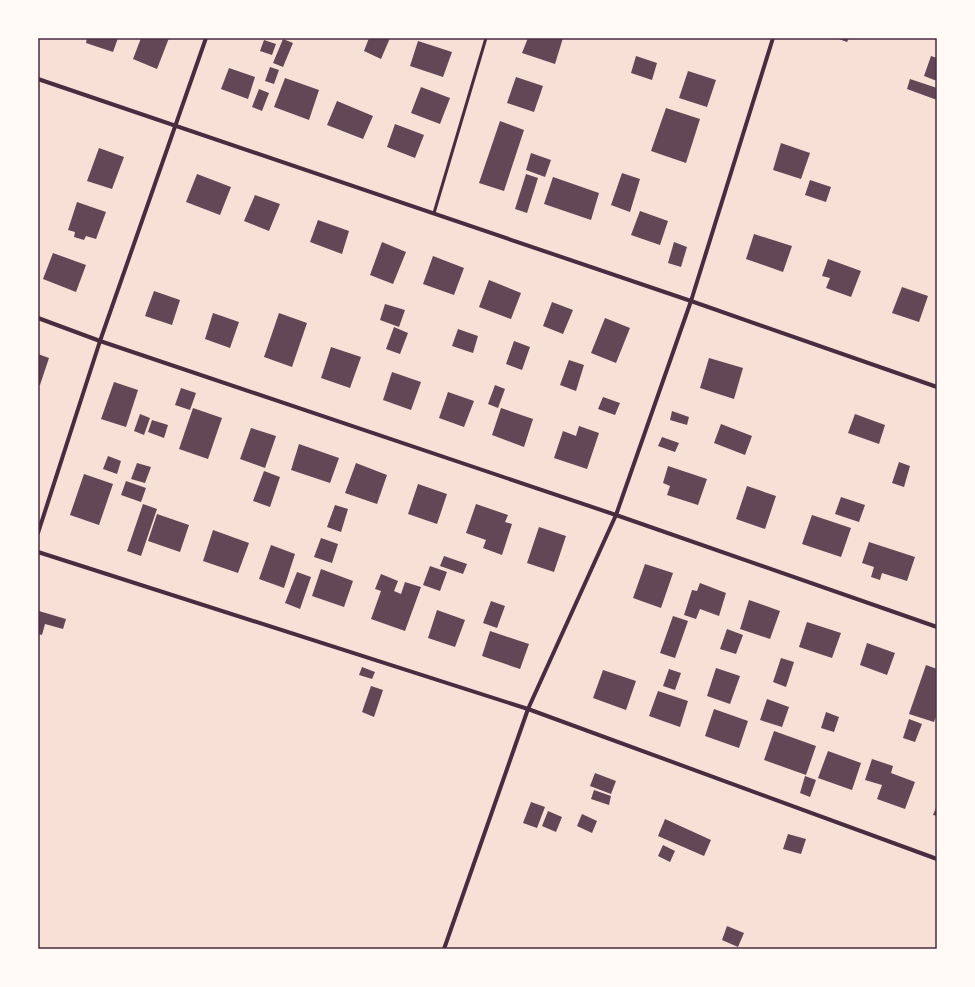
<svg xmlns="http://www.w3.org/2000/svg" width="975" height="987" viewBox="0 0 975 987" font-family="'PT Serif',serif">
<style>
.building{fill:#644757}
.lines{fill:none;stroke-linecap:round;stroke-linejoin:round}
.service{stroke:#4a2c40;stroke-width:3}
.minor{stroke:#4a2c40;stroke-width:4}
.neatline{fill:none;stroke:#4a2c40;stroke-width:1.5}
</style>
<rect width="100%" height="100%" fill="#f7e1d7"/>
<g class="building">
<polygon points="87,38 118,38 113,52 86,43"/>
<polygon points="141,38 169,38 157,69 133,59"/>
<polygon points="369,38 390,38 381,59 364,51"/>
<polygon points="528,38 563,38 555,64 522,53"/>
<polygon points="836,38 849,38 847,42"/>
<polygon points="283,39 293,43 283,67 273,63"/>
<polygon points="264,40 276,44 272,55 260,51"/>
<polygon points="418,41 452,52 443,77 410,66"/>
<polygon points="636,56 657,63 652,80 631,73"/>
<polygon points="931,56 937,58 937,81 924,76"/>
<polygon points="270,67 279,70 274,84 265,81"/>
<polygon points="229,68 255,77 248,99 221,89"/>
<polygon points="688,71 716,80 707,107 679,98"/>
<polygon points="516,77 543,86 534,112 507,103"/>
<polygon points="285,78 319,90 309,120 274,107"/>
<polygon points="910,79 937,88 937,100 907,89"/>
<polygon points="421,87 450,98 440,124 411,113"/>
<polygon points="259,89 269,93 262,111 252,107"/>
<polygon points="337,101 373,116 363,139 327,125"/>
<polygon points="666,108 700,119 686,163 651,151"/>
<polygon points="500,121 524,130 504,191 479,183"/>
<polygon points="395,124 424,135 415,158 387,147"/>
<polygon points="781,143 810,153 801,179 773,170"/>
<polygon points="99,148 124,157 112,189 87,181"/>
<polygon points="531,153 551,160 545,177 526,170"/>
<polygon points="622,173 640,179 630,212 611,205"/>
<polygon points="197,174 231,187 220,215 186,202"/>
<polygon points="526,174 538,178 527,213 515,209"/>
<polygon points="553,177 599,193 591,220 544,204"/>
<polygon points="810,180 831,187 826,202 805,195"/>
<polygon points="255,195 280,204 269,231 244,221"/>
<polygon points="77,202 106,212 96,239 86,236 84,240 74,237 75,232 68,230"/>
<polygon points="640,211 668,221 660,245 631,235"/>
<polygon points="318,220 349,231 342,254 310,242"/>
<polygon points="754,234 792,246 783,272 746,259"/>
<polygon points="382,242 406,252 393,284 370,275"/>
<polygon points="674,242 687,247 681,267 668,263"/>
<polygon points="53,253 86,265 76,292 43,279"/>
<polygon points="433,256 464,268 454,295 423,284"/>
<polygon points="828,259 861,271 851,297 826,288 830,278 822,276"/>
<polygon points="489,280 521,293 511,319 479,307"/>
<polygon points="902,287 928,296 919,322 892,313"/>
<polygon points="154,291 180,300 172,325 145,316"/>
<polygon points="552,302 573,310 563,334 543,326"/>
<polygon points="385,304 405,310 399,327 380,320"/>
<polygon points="213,313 239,322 230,348 205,339"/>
<polygon points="279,313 307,323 292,367 264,357"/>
<polygon points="605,318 630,328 616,363 591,353"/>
<polygon points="394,327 408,333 400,354 386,349"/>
<polygon points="458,329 478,336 473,353 452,346"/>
<polygon points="514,341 530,347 522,370 506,364"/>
<polygon points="331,347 361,357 350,388 321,378"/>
<polygon points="38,354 49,358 40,385 38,384"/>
<polygon points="709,358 743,368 734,399 700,388"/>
<polygon points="569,360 584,365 576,391 560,385"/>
<polygon points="392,372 421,382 411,410 383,400"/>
<polygon points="114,382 138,390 126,427 101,419"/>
<polygon points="495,385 505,389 498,408 488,404"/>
<polygon points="181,388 196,393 190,410 175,405"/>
<polygon points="448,392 474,401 464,427 439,418"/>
<polygon points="603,397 620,403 615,415 598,409"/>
<polygon points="193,408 222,418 208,459 179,449"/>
<polygon points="501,408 533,419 524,447 492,435"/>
<polygon points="672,411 689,417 687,425 670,420"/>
<polygon points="140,414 150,418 144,435 134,431"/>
<polygon points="855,414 885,425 879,444 848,433"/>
<polygon points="152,420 168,425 164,438 148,432"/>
<polygon points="721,424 752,436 745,455 714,443"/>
<polygon points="579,426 599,433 587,469 554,458 563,431 576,436"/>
<polygon points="251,428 276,436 265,468 240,459"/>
<polygon points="662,437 679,443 675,452 658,446"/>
<polygon points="299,444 339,458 330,483 291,470"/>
<polygon points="108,456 121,461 117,474 103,469"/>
<polygon points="899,462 910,466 904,487 892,483"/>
<polygon points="137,463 151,467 145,483 131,479"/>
<polygon points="356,463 387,475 377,504 345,493"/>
<polygon points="668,466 707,479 698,505 667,495 670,486 663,483"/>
<polygon points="264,471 280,477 270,507 253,501"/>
<polygon points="84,474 113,484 99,525 70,515"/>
<polygon points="126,481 146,488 141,502 121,495"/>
<polygon points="418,484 447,494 437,524 408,514"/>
<polygon points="747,486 776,496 765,529 736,519"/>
<polygon points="841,497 865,505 859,522 835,514"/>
<polygon points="143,504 157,509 141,556 127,551"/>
<polygon points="476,504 508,515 505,522 512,524 502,555 483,548 486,540 466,533"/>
<polygon points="335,505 348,509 341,532 327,527"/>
<polygon points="157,514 189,525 180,552 148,541"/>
<polygon points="812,515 851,528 841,557 802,544"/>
<polygon points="539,527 566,536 554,572 527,563"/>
<polygon points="213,530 249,543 238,573 203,561"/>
<polygon points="321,538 338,544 332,563 314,557"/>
<polygon points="869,542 915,557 907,581 882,573 880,580 871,577 874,567 862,563"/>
<polygon points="271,545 295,554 284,588 259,579"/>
<polygon points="444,556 467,564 463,574 440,566"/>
<polygon points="645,564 673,573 661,608 633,598"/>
<polygon points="430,566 447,572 440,591 423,585"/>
<polygon points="321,569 353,581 344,607 312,596"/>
<polygon points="297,572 311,577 300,609 285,603"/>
<polygon points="381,574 398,581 394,591 401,594 405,582 421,587 405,631 371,619 381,591 375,589"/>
<polygon points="700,583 726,593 719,616 700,609 696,619 684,615 692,590 697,591"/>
<polygon points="749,600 780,611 770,639 740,629"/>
<polygon points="491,601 505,606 497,628 483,623"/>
<polygon points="437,610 465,620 455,647 428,638"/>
<polygon points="39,611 66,619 63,629 45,624 42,635 38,634"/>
<polygon points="673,616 688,621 675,658 660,653"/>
<polygon points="807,622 841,633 832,658 799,647"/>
<polygon points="727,629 743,635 736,654 720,649"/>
<polygon points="490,631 529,644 520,669 482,656"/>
<polygon points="867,643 895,653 887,675 860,665"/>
<polygon points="781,658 794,662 786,687 773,682"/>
<polygon points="926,665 937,669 937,713 934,722 909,714"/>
<polygon points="362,667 375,672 372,679 359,675"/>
<polygon points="716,668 740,676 730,704 707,696"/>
<polygon points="669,669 681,673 675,690 663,686"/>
<polygon points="603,670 636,681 626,710 593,698"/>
<polygon points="371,686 383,690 374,717 362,712"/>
<polygon points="658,691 688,701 680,727 649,716"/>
<polygon points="767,699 789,707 782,727 760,720"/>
<polygon points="714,709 748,721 739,748 705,736"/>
<polygon points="826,712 839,717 834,732 821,728"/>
<polygon points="909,719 922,724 915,742 903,738"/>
<polygon points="774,731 816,746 806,775 764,760"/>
<polygon points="828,751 861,763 852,790 818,778"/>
<polygon points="872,759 893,766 891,773 915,782 905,809 877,799 882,785 865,780"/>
<polygon points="595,773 616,781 611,794 590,786"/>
<polygon points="805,776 816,780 810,797 800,793"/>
<polygon points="594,790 611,796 609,805 591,799"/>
<polygon points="531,802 545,807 537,828 523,823"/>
<polygon points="937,805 937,816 933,815"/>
<polygon points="548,811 562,817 556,832 542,826"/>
<polygon points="582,814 597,821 592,833 577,826"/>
<polygon points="665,819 711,840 704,856 658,836"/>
<polygon points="788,834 806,839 801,854 783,849"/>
<polygon points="663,845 675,851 670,862 658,856"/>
<polygon points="727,926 744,933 738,947 722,940"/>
</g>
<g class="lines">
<polyline class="service" points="434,213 486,38"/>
<g class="minor">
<polyline points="38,79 691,301 937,387"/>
<polyline points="38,318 100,341 616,515 937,627"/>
<polyline points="38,533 100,341 206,38"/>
<polyline points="38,552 528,709 937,859"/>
<polyline points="444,949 528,709 616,515 691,301 773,38"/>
</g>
</g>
<rect width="975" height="987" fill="none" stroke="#fffaf5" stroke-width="78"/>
<rect x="39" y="39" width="897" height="909" class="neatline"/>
</svg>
